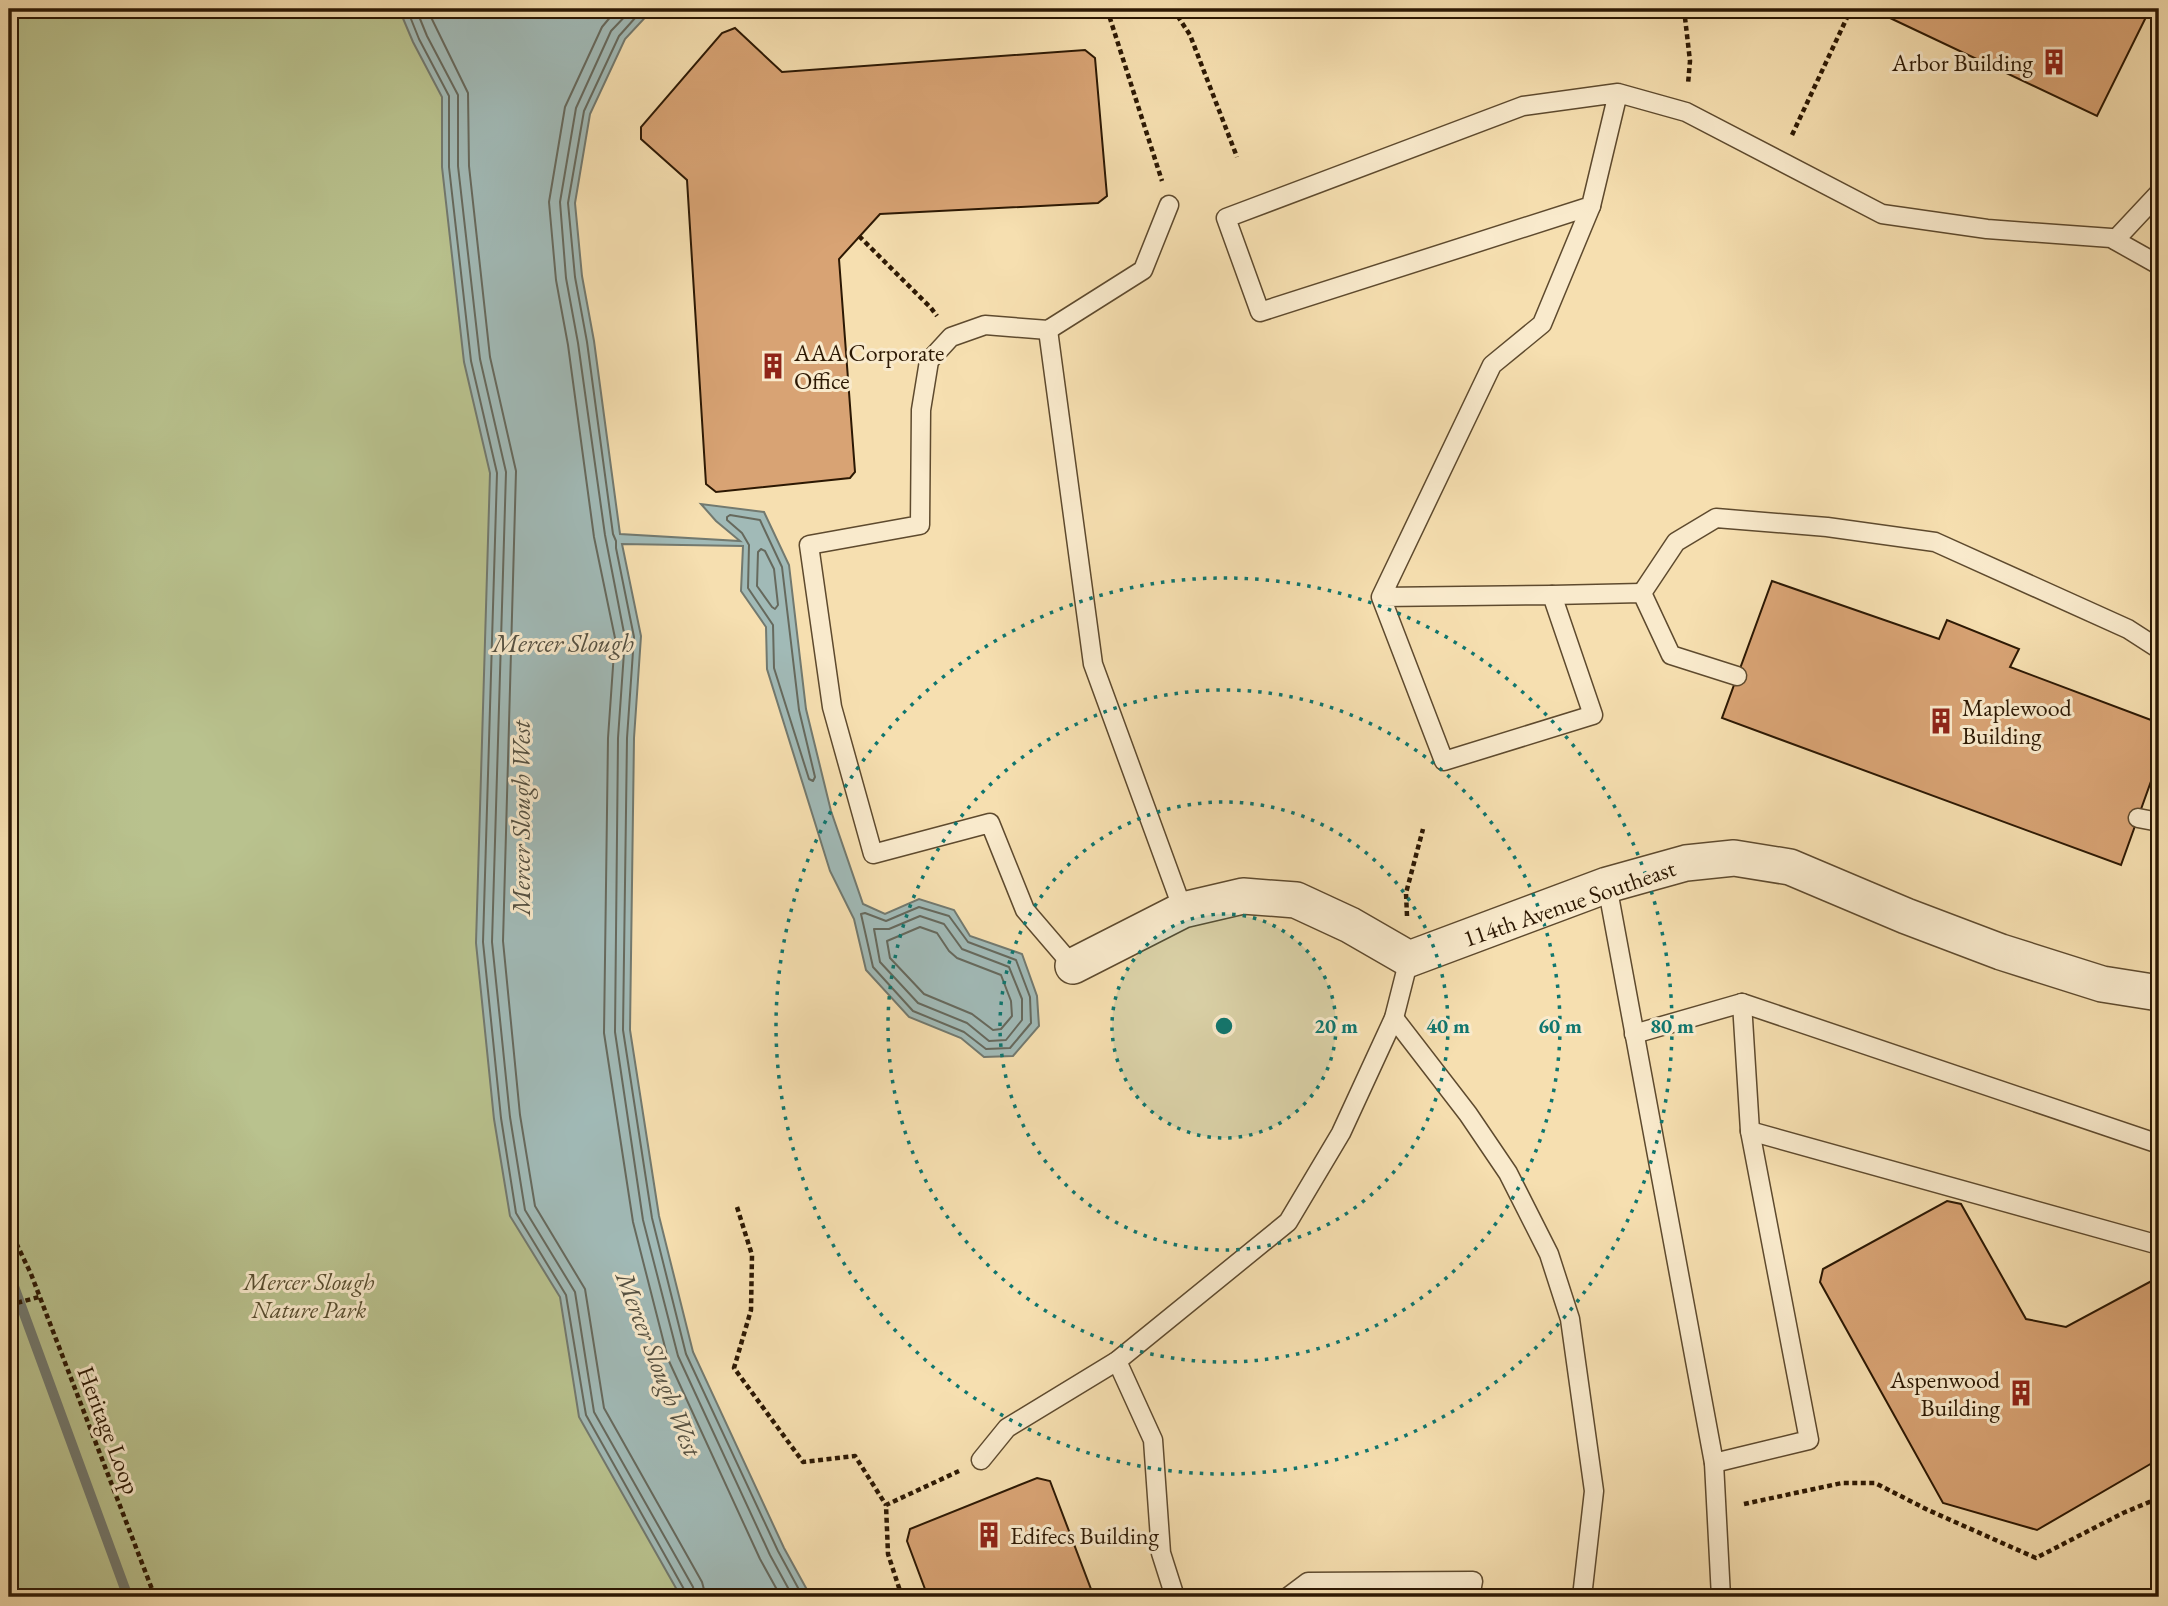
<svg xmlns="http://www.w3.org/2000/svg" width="2168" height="1606" viewBox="0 0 2168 1606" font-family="'EB Garamond',serif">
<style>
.green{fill:#b9c28e;stroke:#726d48;stroke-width:2}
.water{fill:#a1bab7;stroke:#72796f;stroke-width:2}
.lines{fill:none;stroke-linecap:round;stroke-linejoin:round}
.shore{stroke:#66695d;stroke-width:2}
.stream{stroke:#72796f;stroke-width:10}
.building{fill:#d8a374;stroke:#2c1803;stroke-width:2}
.lane-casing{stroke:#5e4a2e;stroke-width:21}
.street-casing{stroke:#5e4a2e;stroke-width:38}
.path{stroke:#2c1803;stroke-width:4.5;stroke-dasharray:5 3.5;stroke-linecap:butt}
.lane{stroke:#f9eacc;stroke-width:18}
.street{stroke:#f9eacc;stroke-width:35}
.ring{fill:none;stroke:#0f766e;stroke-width:3.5;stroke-dasharray:3.5 7}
.labels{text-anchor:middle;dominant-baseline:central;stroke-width:6;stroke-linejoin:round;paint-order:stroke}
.poi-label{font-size:24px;fill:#2c1803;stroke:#f9eacc;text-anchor:start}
.street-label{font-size:24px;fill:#2c1803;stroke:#f9eacc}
.park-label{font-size:24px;font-style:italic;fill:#564b2d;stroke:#f9eacc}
.water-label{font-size:26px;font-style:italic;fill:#555142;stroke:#f9eacc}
.centre{fill:#0f766e;stroke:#f9eacc;stroke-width:3.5}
.ring-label{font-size:21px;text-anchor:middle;font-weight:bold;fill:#0f766e;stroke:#f9eacc;stroke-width:6;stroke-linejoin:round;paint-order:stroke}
</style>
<rect width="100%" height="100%" fill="#f6dfb0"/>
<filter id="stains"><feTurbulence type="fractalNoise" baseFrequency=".00286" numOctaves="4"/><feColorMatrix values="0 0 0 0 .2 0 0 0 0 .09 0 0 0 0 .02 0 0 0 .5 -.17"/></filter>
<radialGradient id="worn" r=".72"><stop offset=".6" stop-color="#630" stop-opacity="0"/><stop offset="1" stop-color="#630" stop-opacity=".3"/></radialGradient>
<polygon class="green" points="9,9 477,9 570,817 742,1597 9,1597"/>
<polygon class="water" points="399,9 653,9 625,39 590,114 575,203 582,276 594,341 620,534 740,541 716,521 701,504 764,512 789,565 806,709 831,811 863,904 885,914 919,899 954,910 970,936 1022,954 1037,996 1039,1026 1013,1056 984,1057 961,1038 909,1017 866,970 854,919 830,871 767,669 766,627 741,591 743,546 622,544 641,636 634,738 630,1030 659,1216 693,1352 784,1548 811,1597 681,1597 579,1417 560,1297 510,1216 494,1119 476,943 490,473 464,362 442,167 442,97 413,42"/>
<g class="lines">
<g class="shore">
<polyline points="407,9 419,39 449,96 449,167 471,361 497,473 483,942 501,1118 516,1213 566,1295 586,1415 685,1591 686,1597"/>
<polyline points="416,9 427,36 458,95 458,166 480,359 506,472 492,942 510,1117 525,1210 575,1292 594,1412 693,1587 695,1597"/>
<polyline points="427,9 468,93 469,166 490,357 516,471 503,941 520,1115 535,1206 585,1289 604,1408 702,1582 706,1597"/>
<polyline points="617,9 602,27 565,107 549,202 556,280 568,345 594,537 615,638 608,738 604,1033 633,1222 668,1359 760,1559 781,1597"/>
<polyline points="632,9 611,31 576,108 560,202 566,278 578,343 605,535 625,638 618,738 615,1032 643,1220 678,1356 770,1555 793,1597"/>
<polyline points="643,9 619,36 584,111 568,203 575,277 587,342 613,534 616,541 616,548 634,637 627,738 623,1030 652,1218 686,1354 778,1551 803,1597"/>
<polygon points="730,515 760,520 782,567 799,710 815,777 813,781 809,779 774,668 773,625 748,588 749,545 742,533 727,520 727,517"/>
<polygon points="761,549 765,551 774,569 778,605 775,609 772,607 757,586 758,552"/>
<polygon points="919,907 949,916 968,942 1016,960 1030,997 1031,1023 1010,1048 986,1049 964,1032 913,1011 873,967 861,914 865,913 886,921"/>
<polygon points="920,916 944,924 962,949 1009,967 1022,999 1022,1020 1006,1040 989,1041 967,1023 918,1003 880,962 874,929 889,929"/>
<polygon points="920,927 937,933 949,951 957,958 1001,975 1011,1001 1012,1016 1001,1029 993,1030 972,1014 924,994 890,958 887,941"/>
</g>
<polyline class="stream" points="12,1281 128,1597"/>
</g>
<g class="building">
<polygon points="1179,9 1296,9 1179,16"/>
<polygon points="1871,9 2150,9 2097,116"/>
<polygon points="735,28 782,72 1085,50 1095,58 1107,196 1098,203 880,214 839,259 855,472 850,478 716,492 706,484 687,180 641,139 641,127 722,33"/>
<polygon points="1772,581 1939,639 1947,620 2019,649 2010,667 2159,723 2159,759 2121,865 1722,718"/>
<polygon points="1947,1201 1961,1204 2026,1319 2066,1327 2159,1277 2159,1459 2037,1530 1943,1503 1820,1282 1823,1269"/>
<polygon points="1037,1478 1050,1481 1094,1597 928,1597 907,1541 910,1529"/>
</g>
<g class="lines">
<g class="lane-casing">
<g id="lane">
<polyline points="1618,93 1591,206 1260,312 1226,218 1523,106 1618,93 1686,112 1882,214 1987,229 2111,238 2159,265"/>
<polyline points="2115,240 2159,193"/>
<polyline points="1048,330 1093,664 1183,910"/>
<polyline points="1642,593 1676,542 1716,518 1827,527 1935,542 2128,629 2159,649"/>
<polyline points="1552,595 1642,593 1671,655 1737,676"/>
<polyline points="1381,597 1552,595 1593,715 1444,761 1381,597 1492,365 1542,324 1591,206"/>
<polyline points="2138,818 2159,822"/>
<polyline points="1607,885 1714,1463 1721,1597"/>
<polyline points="1073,966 1025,910 990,823 873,854 832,707 809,545 920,525 921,410 929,361 951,337 985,325 1048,330 1143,270 1169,205"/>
<polyline points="1394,1018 1468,1114 1508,1173 1549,1254 1570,1319 1594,1491 1582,1597"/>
<polyline points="1634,1034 1742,1003 2159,1144"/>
<polyline points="1750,1131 2159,1245"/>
<polyline points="1117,1361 1153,1440 1161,1553 1175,1597"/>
<polyline points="981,1460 1007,1428 1117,1361 1288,1222 1341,1133 1394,1018 1409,959"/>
<polyline points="1714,1463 1809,1440 1750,1131 1742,1003"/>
<polyline points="1288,1597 1308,1582 1473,1581 1470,1597"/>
</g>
</g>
<g class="street-casing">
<polyline id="street" points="1073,966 1183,910 1243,896 1296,900 1350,925 1409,959 1607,885 1686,863 1734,858 1790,867 1906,916 2001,952 2102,984 2159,993"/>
</g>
<g class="path">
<polyline points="1107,9 1162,181"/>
<polyline points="1173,9 1190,35 1237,157"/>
<polyline points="1684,9 1690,61 1688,84"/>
<polyline points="1792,135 1851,9"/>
<polyline points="859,236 931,308 937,316"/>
<polyline points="1407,916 1406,893 1423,829"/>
<polyline points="737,1207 752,1255 751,1310 734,1368 803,1462 855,1456 886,1505"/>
<polyline points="9,1228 31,1274 155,1597"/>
<polyline points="9,1305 39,1297"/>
<polyline points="1744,1504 1842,1483 1875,1483 1928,1510 2036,1558 2123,1513 2159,1498"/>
<polyline points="902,1597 888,1554 886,1505 959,1471"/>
</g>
<use href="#lane" class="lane"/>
<use href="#street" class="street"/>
</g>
<circle cx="1224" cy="1026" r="112" fill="#0f766e" fill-opacity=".12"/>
<g class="ring">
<circle cx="1224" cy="1026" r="112"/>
<circle cx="1224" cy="1026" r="224"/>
<circle cx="1224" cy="1026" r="336"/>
<circle cx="1224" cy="1026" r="448"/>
</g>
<defs>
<g id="building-bare" transform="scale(2.1)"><path d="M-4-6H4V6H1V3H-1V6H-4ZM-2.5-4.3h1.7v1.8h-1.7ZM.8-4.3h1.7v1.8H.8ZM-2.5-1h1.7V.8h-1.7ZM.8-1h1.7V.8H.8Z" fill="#8f2418" stroke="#f9eacc" stroke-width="2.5" paint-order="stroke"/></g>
</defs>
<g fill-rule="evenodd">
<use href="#building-bare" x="2054" y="62"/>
<use href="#building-bare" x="773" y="366"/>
<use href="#building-bare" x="1941" y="721"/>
<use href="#building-bare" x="2021" y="1393"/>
<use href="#building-bare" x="989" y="1535"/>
</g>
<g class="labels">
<g class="poi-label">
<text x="2033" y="62" text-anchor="end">Arbor Building</text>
<text x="794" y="352">AAA Corporate<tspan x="794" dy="28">Office</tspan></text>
<text x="1962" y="707">Maplewood<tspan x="1962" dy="28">Building</tspan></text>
<text x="2000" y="1379" text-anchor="end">Aspenwood<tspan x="2000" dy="28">Building</tspan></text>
<text x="1010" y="1535">Edifecs Building</text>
</g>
<g class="street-label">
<text transform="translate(1569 903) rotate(-19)">114th Avenue Southeast</text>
<text transform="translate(109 1430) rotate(69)">Heritage Loop</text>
</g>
<g class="park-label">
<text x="309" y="1281">Mercer Slough<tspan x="309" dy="28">Nature Park</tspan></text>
</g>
<g class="water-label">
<text x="563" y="643">Mercer Slough</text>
<text transform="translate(521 818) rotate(-90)">Mercer Slough West</text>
<text transform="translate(659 1364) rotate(69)">Mercer Slough West</text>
</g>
</g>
<circle cx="1224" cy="1026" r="10" class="centre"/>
<g class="ring-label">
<text x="1336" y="1033">20 m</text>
<text x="1448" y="1033">40 m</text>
<text x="1560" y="1033">60 m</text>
<text x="1672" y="1033">80 m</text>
</g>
<rect width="2168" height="1606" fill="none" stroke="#f6dfb0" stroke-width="35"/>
<rect x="10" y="10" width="2147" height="1585" fill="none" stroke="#2c1803" stroke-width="3.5"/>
<rect x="18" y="18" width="2133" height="1571" fill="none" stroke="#2c1803" stroke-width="2"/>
<rect width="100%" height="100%" filter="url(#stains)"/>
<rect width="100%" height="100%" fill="url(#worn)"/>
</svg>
